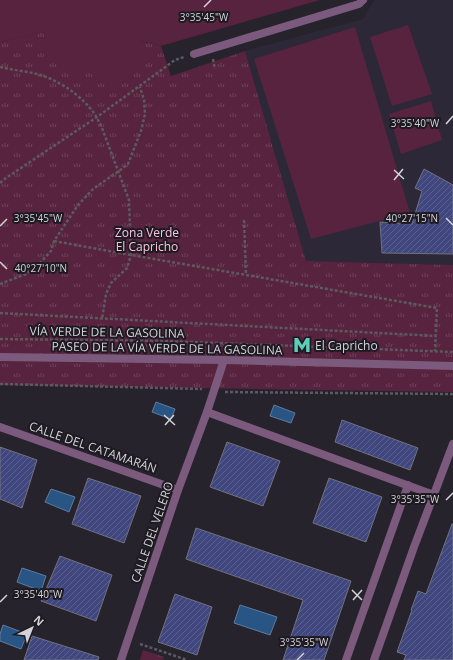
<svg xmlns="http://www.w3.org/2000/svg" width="453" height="660" viewBox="0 0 453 660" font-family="'Open Sans',sans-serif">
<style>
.built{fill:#2d2837}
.park{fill:url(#park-tufts)}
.garden{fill:#57233f}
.water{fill:#295585;stroke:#5d7b9e}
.building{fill:url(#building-hatch);stroke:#70727e}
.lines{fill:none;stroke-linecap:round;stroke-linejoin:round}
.path{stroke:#5c5961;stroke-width:2.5;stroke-dasharray:3 2;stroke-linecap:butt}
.lane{stroke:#7c5a7e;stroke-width:8}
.street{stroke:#7c5a7e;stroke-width:8}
.ticks{fill:none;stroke:#d5d3d9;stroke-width:1.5}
.labels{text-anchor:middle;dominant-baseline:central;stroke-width:4;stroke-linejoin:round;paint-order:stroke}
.park-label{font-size:12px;fill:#fdc3de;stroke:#1d1a22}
.street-label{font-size:12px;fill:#d5d3d9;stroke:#1d1a22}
.poi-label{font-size:12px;fill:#d5d3d9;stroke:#1d1a22;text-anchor:start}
.ticks-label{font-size:10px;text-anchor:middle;fill:#d5d3d9;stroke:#1d1a22;stroke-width:4;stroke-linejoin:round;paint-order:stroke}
</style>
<defs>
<pattern id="park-tufts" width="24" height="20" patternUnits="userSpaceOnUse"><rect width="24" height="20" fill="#57233f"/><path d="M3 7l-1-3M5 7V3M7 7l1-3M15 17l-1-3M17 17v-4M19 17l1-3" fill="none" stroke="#6e425a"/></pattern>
<pattern id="building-hatch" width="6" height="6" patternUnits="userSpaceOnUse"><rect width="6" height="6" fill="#40467e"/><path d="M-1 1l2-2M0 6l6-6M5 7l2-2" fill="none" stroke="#5b6090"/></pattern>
</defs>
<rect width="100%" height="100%" fill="#26232c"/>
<polygon class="built" points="374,0 453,0 453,265 306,261 245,51 363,19"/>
<g class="park">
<polygon points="72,25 161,46 171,76 245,51 306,261 453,265 453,392 0,385 0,42"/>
<polygon points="143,650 164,657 163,660 140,660"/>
</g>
<g class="garden">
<polygon points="0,0 320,0 161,46 141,41 144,56 137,70 114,91 98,75 45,61 44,32 0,42"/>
<polygon points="408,25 432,94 392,106 370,37"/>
<polygon points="355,27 410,213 311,239 254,59"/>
<polygon points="431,101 442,140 401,154 389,114"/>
</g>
<g class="water">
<polygon points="156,402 175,409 171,419 152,412"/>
<polygon points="274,405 295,413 291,423 270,416"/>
<polygon points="51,489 75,497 69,512 45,502"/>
<polygon points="22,568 46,576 41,591 17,582"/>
<polygon points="240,605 277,617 270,635 234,623"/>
<polygon points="3,625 27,634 21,649 0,641 0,634"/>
</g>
<g class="building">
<polygon points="424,169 453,185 453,254 382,253 380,222 412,224 422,191 415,188"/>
<polygon points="342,420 418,448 410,470 335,442"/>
<polygon points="227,442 280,461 263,506 210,487"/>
<polygon points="0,447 37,460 22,508 0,499"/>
<polygon points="88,478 141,496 124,543 72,524"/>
<polygon points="329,478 382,497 366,542 313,523"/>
<polygon points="452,524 453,524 453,660 404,660 406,655 397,652 412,610 411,610 418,591 426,594"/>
<polygon points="196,528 351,581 324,660 283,660 303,600 186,559"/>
<polygon points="60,556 112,575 96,621 41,601"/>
<polygon points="175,594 212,607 197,655 158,642"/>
<polygon points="32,636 99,657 98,660 24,660"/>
</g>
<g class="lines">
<g class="path">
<polyline points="213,59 215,69"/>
<path d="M0 67C12 70 25 71 37 74 56 79 76 92 89 107 95 113 98 120 102 128L129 200 131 255 127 268 111 283 106 294 102 319"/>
<polyline points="0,183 6,178 97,117 175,60 184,57"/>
<polyline points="244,220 246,275"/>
<polyline points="54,241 131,255 437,308 435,351"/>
<polyline points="0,284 26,274 39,264 51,251 54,241 78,205 93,189 119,171 128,164 141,131 145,114 144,100 140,87"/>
<polyline points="0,313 436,336"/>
<polyline points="0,339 165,341 453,352"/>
<polyline points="0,384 202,389"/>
<polyline points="225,392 453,394"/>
<polyline points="140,644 187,660"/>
</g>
<polyline class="lane" points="194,54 359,4 363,0"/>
<g class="street">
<polyline points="0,357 224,360 453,366"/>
<polyline points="207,412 434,495"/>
<polyline points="0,427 178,490"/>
<polyline points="121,660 178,490 207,412 224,360"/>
<polyline points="346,660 408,485"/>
<polyline points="374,660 414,547 453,444"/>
</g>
</g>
<path class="ticks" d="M204 7 211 0M446 124 453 116M394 170 404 179M394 180 403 169M446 218 453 225M0 226 7 219M0 262 7 269M164 415 175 425M165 425 174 415M446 500 453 493M352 590 362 600M353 600 362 590M0 602 7 595M297 660 304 653"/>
<defs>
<g id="metro-bare" transform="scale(1.38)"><path d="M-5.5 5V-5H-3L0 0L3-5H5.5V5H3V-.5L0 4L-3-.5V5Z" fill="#5cceba" stroke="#1d1a22" stroke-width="2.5" paint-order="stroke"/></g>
</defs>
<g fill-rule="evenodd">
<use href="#metro-bare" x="302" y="345"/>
</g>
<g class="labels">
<g class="park-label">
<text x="147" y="232">Zona Verde<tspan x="147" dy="14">El Capricho</tspan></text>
</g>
<g class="street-label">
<text transform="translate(107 332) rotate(1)">VÍA VERDE DE LA GASOLINA</text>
<text transform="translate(167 348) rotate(1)">PASEO DE LA VÍA VERDE DE LA GASOLINA</text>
<text transform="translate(93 447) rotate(19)">CALLE DEL CATAMARÁN</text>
<text transform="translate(152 532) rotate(-71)">CALLE DEL VELERO</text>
</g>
<g class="poi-label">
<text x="315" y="345">El Capricho</text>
</g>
</g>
<g class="ticks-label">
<text x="204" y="21">3°35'45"W</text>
<text x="415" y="127">3°35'40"W</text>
<text x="412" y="222">40°27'15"N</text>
<text x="38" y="222">3°35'45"W</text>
<text x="41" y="272">40°27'10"N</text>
<text x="415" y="503">3°35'35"W</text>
<text x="38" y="598">3°35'40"W</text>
<text x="304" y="646">3°35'35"W</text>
</g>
<g transform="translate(32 628) rotate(43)" stroke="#1d1a22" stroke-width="3" paint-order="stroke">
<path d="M0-3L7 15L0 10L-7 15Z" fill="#d5d3d9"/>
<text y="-6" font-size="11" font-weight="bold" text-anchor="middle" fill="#d5d3d9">N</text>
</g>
</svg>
